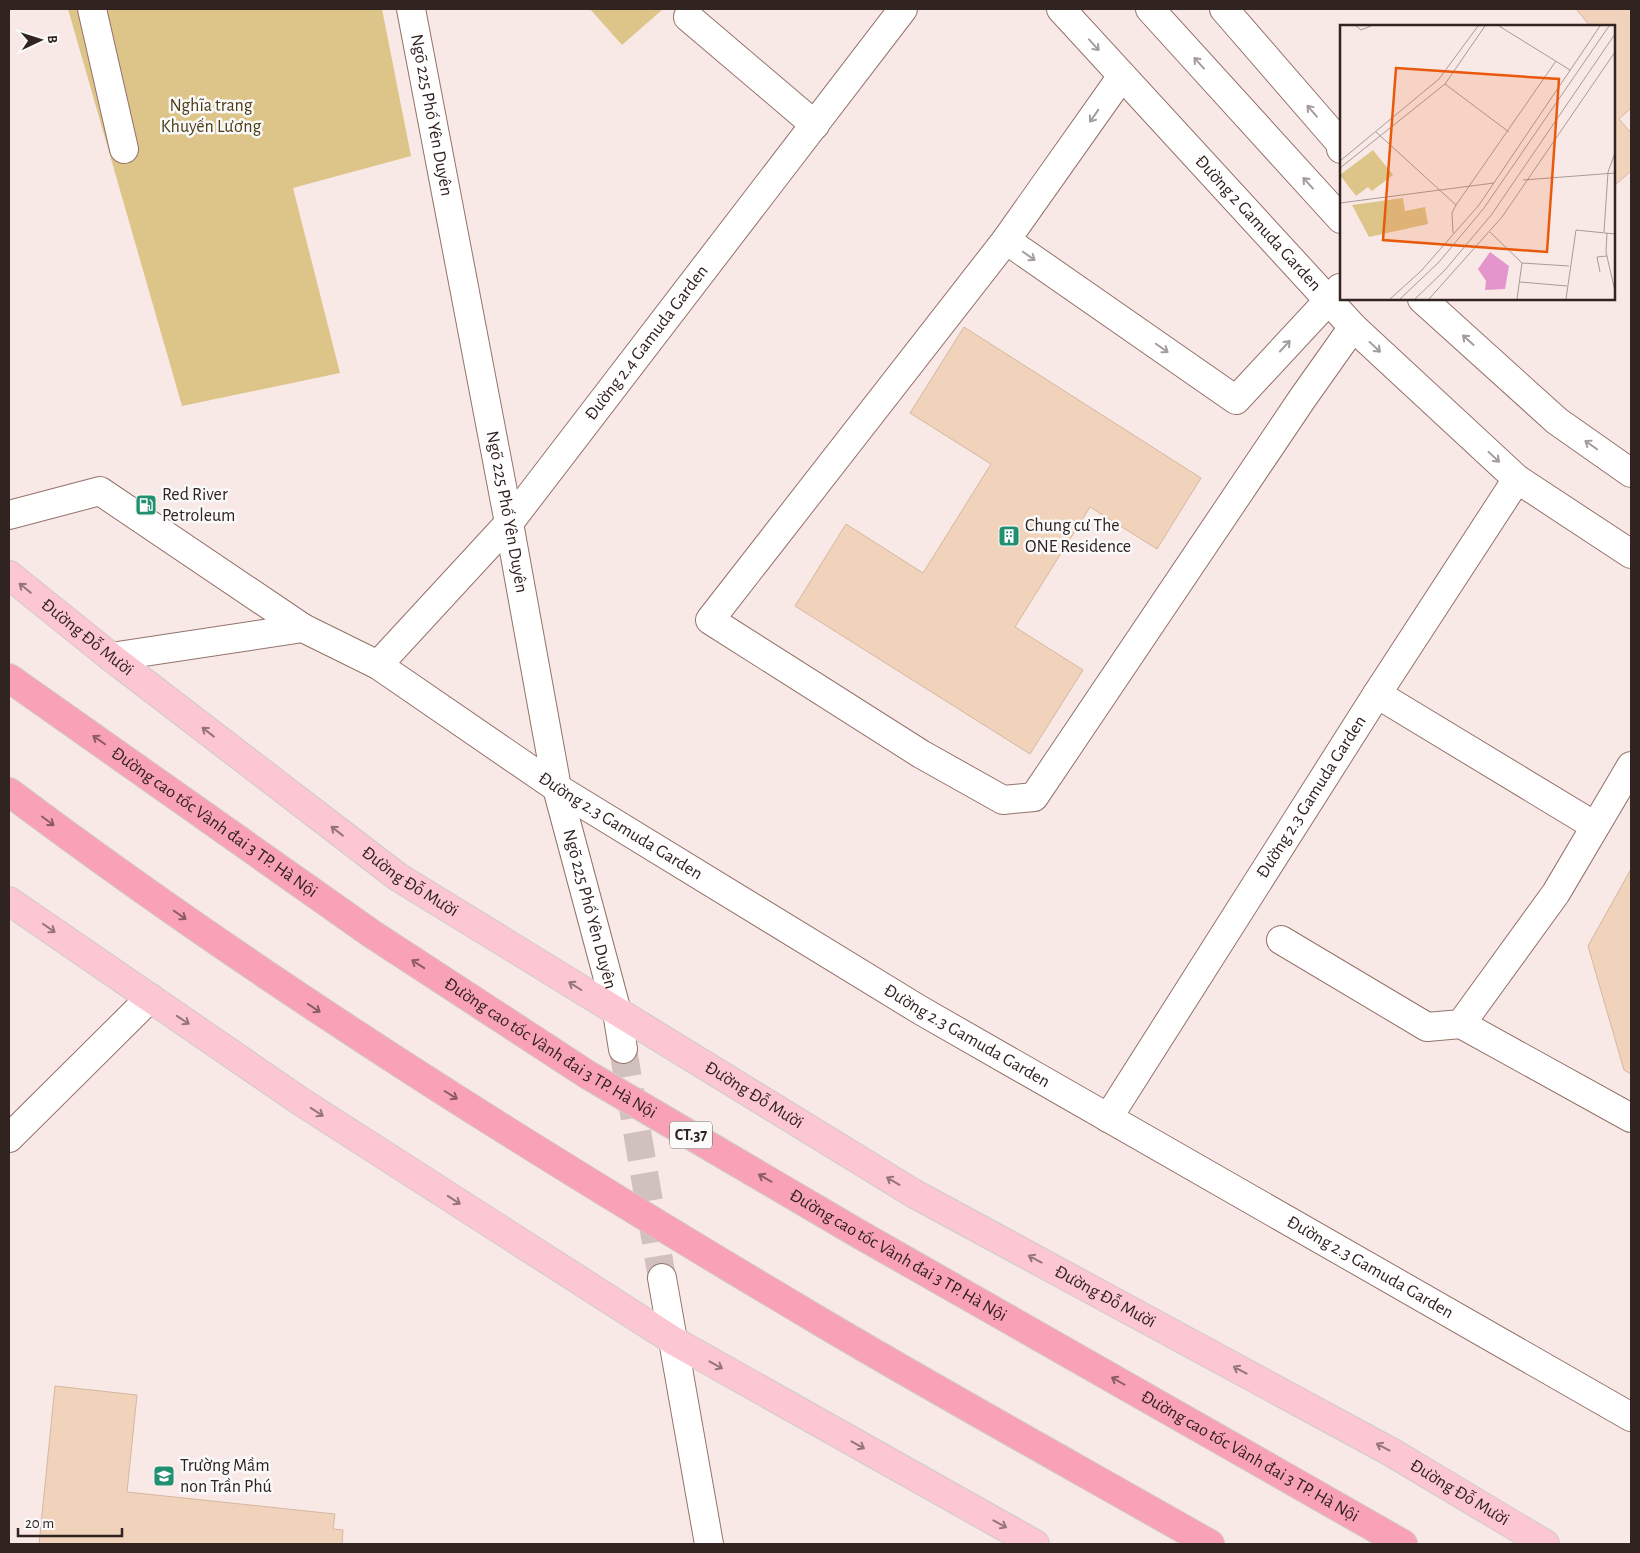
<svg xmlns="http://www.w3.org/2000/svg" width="1640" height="1553" viewBox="0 0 1640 1553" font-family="'Alegreya Sans',sans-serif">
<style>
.green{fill:#ddc488}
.building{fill:#f1d3bb;stroke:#d4b7a0}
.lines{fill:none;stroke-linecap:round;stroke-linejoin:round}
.minor-tunnel{stroke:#d1c1be;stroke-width:28;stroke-dasharray:28 14;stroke-linecap:butt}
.minor-casing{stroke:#94726a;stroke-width:30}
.major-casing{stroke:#cecac9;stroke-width:30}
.highway-casing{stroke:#cecac9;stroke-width:30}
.minor{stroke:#fff;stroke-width:28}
.major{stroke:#fcc7d3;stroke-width:28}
.highway{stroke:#faa2b5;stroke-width:28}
.oneway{stroke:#a29c9b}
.oneway2{stroke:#96757a}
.oneway3{stroke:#8b5c63}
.labels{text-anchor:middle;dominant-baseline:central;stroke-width:5;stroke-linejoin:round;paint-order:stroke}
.shield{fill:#fafafa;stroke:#6d6461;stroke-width:1}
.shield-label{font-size:16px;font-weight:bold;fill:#312320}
.park-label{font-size:18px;fill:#4c3c15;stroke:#fafafa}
.street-label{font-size:18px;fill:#312320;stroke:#fafafa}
.poi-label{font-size:18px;fill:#312320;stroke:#fafafa;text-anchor:start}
.inset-road{fill:none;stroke:#a99a97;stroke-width:1}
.view{fill:#e8590c;fill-opacity:0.15;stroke:#e8590c;stroke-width:2.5}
.inset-edge{fill:none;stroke:#312320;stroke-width:2.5}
</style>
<rect width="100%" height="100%" fill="#f9e9e6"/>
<g class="green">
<polygon points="68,9 382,9 411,156 293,188 340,373 182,406"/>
<polygon points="590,9 663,9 622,45"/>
</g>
<g class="building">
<polygon points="1576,9 1631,9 1631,108 1619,119 1631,133 1631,171 1614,186 1614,26 1590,26"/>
<polygon points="964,327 1201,478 1157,549 1090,507 1015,627 1083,670 1030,754 795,606 846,524 923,573 991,464 910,413"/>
<polygon points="1631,869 1631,1074 1624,1070 1588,946"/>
<polygon points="55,1386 137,1395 127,1492 335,1514 333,1529 343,1530 342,1544 39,1544"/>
</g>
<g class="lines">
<polyline class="minor-tunnel" points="623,1049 662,1278"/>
<g class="minor-casing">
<g id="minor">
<polyline points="92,9 124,149"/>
<path id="s1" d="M411 9 509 523 557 788 617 1012 623 1049"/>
<path id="s2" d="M1061 9 1353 327 1517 479 1631 554"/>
<polyline points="1150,9 1341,219"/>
<polyline points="1224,9 1341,144 1341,149"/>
<polyline points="688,17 815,125"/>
<polyline points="1122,76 1006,240 1236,400 1340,288"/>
<polyline points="1006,240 710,620 921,754 1003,800 1034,797 1302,399 1353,327"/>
<polyline points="1422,299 1557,421 1631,473"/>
<polyline points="9,515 100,491 303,628"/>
<path id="s3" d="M111 657 303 628 378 665 557 788 920 1010 1631 1417"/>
<path id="s4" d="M378 665 509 523 903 9"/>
<polyline points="1377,694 1595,826"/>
<polyline points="1281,940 1427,1027 1461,1024 1556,893 1631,766"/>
<polyline points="1461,1024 1631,1118"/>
<path id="s5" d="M1108 1118 1377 694 1517 479"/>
<polyline points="9,1138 150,998"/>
<polyline points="662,1278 709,1544"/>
</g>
</g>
<g class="major-casing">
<g id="major">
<path id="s6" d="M9 575 111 657 398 877 913 1193 1391 1452 1545 1544"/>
<polyline points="9,901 300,1101 674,1341 1035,1544"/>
</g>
</g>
<g class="highway-casing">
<g id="highway">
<path id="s7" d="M9 678 372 934 588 1075 859 1234 1403 1544"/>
<path d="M9 792C269 987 546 1159 826 1325 953 1400 1082 1471 1210 1544"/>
</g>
</g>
<use href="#minor" class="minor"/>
<use href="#major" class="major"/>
<use href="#highway" class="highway"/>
</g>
<defs><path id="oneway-shaft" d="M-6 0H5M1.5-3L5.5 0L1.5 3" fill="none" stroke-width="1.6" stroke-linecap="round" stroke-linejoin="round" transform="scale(1.25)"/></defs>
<g class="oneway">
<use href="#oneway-shaft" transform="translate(1094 45) rotate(48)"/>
<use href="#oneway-shaft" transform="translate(1199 63) rotate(-132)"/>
<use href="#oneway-shaft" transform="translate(1312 111) rotate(-131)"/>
<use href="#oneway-shaft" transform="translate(1094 116) rotate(125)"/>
<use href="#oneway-shaft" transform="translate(1308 183) rotate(-132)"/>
<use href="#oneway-shaft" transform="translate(1029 256) rotate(35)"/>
<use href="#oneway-shaft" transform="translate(1468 340) rotate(-138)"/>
<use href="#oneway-shaft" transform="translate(1285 346) rotate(-47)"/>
<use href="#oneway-shaft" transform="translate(1375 347) rotate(43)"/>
<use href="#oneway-shaft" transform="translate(1162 348) rotate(35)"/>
<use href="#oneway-shaft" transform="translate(1591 445) rotate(-145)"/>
<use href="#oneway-shaft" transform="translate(1494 457) rotate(43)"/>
</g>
<g class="oneway2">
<use href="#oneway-shaft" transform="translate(25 588) rotate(-141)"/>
<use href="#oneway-shaft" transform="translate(208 732) rotate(-142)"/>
<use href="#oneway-shaft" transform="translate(337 831) rotate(-142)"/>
<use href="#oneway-shaft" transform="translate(49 928) rotate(35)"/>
<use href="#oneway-shaft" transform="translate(575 986) rotate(-148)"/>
<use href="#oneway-shaft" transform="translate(183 1020) rotate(34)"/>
<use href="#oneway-shaft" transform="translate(317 1112) rotate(33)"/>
<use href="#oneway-shaft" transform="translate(893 1181) rotate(-149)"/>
<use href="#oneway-shaft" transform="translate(454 1200) rotate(33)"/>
<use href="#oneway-shaft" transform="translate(1035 1259) rotate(-152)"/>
<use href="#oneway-shaft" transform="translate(716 1365) rotate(29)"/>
<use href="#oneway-shaft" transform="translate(1240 1370) rotate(-152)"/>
<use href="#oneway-shaft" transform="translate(858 1445) rotate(29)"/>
<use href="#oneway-shaft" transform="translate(1383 1447) rotate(-152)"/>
<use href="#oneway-shaft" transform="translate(1000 1524) rotate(29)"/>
</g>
<g class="oneway3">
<use href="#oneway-shaft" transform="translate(99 740) rotate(-145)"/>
<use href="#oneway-shaft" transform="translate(48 821) rotate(37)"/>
<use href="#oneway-shaft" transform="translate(180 915) rotate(35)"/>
<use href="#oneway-shaft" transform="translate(418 964) rotate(-147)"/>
<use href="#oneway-shaft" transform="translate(314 1008) rotate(34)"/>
<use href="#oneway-shaft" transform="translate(451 1095) rotate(32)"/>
<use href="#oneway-shaft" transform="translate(765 1178) rotate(-150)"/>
<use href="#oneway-shaft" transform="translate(1118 1381) rotate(-150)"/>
</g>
<defs>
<g id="fuel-square" transform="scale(1.125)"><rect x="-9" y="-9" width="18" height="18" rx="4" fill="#229070" stroke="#fafafa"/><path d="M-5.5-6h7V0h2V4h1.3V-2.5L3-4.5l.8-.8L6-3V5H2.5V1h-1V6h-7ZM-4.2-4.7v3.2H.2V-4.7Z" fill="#fff"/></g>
<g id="building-square" transform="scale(1.125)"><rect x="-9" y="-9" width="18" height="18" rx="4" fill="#229070" stroke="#fafafa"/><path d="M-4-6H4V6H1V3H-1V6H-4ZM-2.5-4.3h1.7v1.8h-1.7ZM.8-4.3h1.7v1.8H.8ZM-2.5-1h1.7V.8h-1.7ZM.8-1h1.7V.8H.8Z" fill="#fff"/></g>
<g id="school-square" transform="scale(1.125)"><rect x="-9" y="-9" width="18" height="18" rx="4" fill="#229070" stroke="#fafafa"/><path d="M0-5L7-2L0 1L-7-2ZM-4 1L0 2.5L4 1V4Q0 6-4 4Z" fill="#fff"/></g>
</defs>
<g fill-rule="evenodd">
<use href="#fuel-square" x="146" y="505"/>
<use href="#building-square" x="1009" y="536"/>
<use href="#school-square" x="164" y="1476"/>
</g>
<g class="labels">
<rect class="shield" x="670" y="1121.5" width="42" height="27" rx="4"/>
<g class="shield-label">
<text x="691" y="1135">CT.37</text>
</g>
<g class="park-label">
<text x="211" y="106">Nghĩa trang<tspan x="211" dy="21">Khuyến Lương</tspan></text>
</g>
<g class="street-label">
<text stroke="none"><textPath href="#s1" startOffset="108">Ngõ 225 Phố Yên Duyên</textPath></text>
<text stroke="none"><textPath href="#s2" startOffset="291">Đường 2 Gamuda Garden</textPath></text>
<text stroke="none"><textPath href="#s4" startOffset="420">Đường 2.4 Gamuda Garden</textPath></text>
<text stroke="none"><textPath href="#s1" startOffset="512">Ngõ 225 Phố Yên Duyên</textPath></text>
<text stroke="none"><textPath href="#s6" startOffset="100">Đường Đỗ Mười</textPath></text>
<text stroke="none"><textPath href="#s5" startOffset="380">Đường 2.3 Gamuda Garden</textPath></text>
<text stroke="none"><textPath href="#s7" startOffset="251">Đường cao tốc Vành đai 3 TP. Hà Nội</textPath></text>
<text stroke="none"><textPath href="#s3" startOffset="569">Đường 2.3 Gamuda Garden</textPath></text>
<text stroke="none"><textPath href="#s6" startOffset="505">Đường Đỗ Mười</textPath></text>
<text stroke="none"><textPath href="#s1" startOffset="918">Ngõ 225 Phố Yên Duyên</textPath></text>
<text stroke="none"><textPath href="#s3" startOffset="974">Đường 2.3 Gamuda Garden</textPath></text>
<text stroke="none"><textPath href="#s7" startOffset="656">Đường cao tốc Vành đai 3 TP. Hà Nội</textPath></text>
<text stroke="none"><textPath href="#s6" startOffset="910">Đường Đỗ Mười</textPath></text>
<text stroke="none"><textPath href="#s7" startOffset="1061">Đường cao tốc Vành đai 3 TP. Hà Nội</textPath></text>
<text stroke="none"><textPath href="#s3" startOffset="1439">Đường 2.3 Gamuda Garden</textPath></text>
<text stroke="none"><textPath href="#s6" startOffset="1315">Đường Đỗ Mười</textPath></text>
<text stroke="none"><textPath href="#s7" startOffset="1466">Đường cao tốc Vành đai 3 TP. Hà Nội</textPath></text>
<text stroke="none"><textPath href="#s6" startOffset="1720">Đường Đỗ Mười</textPath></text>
</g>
<g class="poi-label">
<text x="162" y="495">Red River<tspan x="162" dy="21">Petroleum</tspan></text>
<text x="1025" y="526">Chung cư The<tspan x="1025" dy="21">ONE Residence</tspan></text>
<text x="180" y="1466">Trường Mầm<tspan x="180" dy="21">non Trần Phú</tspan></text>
</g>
</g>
<g transform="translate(1340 25)">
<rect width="275" height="275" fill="#f9e9e6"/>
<path d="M33 125 53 150 32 166 28 162 16 171 0 150ZM63 173 65 186 85 182 88 199 29 212 12 180Z" fill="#ddc488"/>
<path d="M150 227 169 241 165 264 145 265 146 256 138 244Z" fill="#e495cc"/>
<path class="inset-road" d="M16 1 21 5 31 1M159 1 230 45M105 59 169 107M36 107 116 180M0 136 99 54 138 1M0 143 105 59 145 1M183 155 275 148M0 178 154 158M150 207 182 238 229 241M264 207 268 147 275 128M113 208 112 188 116 180 216 36M267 208 266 227 275 266M260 247 257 232 267 231M180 257 227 261M50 274 81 246 139 180 260 1M60 274 99 237 144 183 269 1M75 274 105 245 152 189 275 9M89 274 162 192 275 27M177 274 182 238M226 274 236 205 275 209"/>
<path class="view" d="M56 43 219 54 207 227 43 215Z"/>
<rect width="275" height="275" class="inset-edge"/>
</g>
<rect width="1640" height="1553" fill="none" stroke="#312320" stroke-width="20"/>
<g transform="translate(40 40) rotate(86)" stroke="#fafafa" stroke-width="4" paint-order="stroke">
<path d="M0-4L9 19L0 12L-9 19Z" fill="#312320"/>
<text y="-8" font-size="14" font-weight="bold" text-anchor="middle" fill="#312320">B</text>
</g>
<path d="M18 1528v8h104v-8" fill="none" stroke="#312320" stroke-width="2.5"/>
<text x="25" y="1528" font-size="15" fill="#312320" stroke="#fafafa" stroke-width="4" paint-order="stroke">20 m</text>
</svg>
